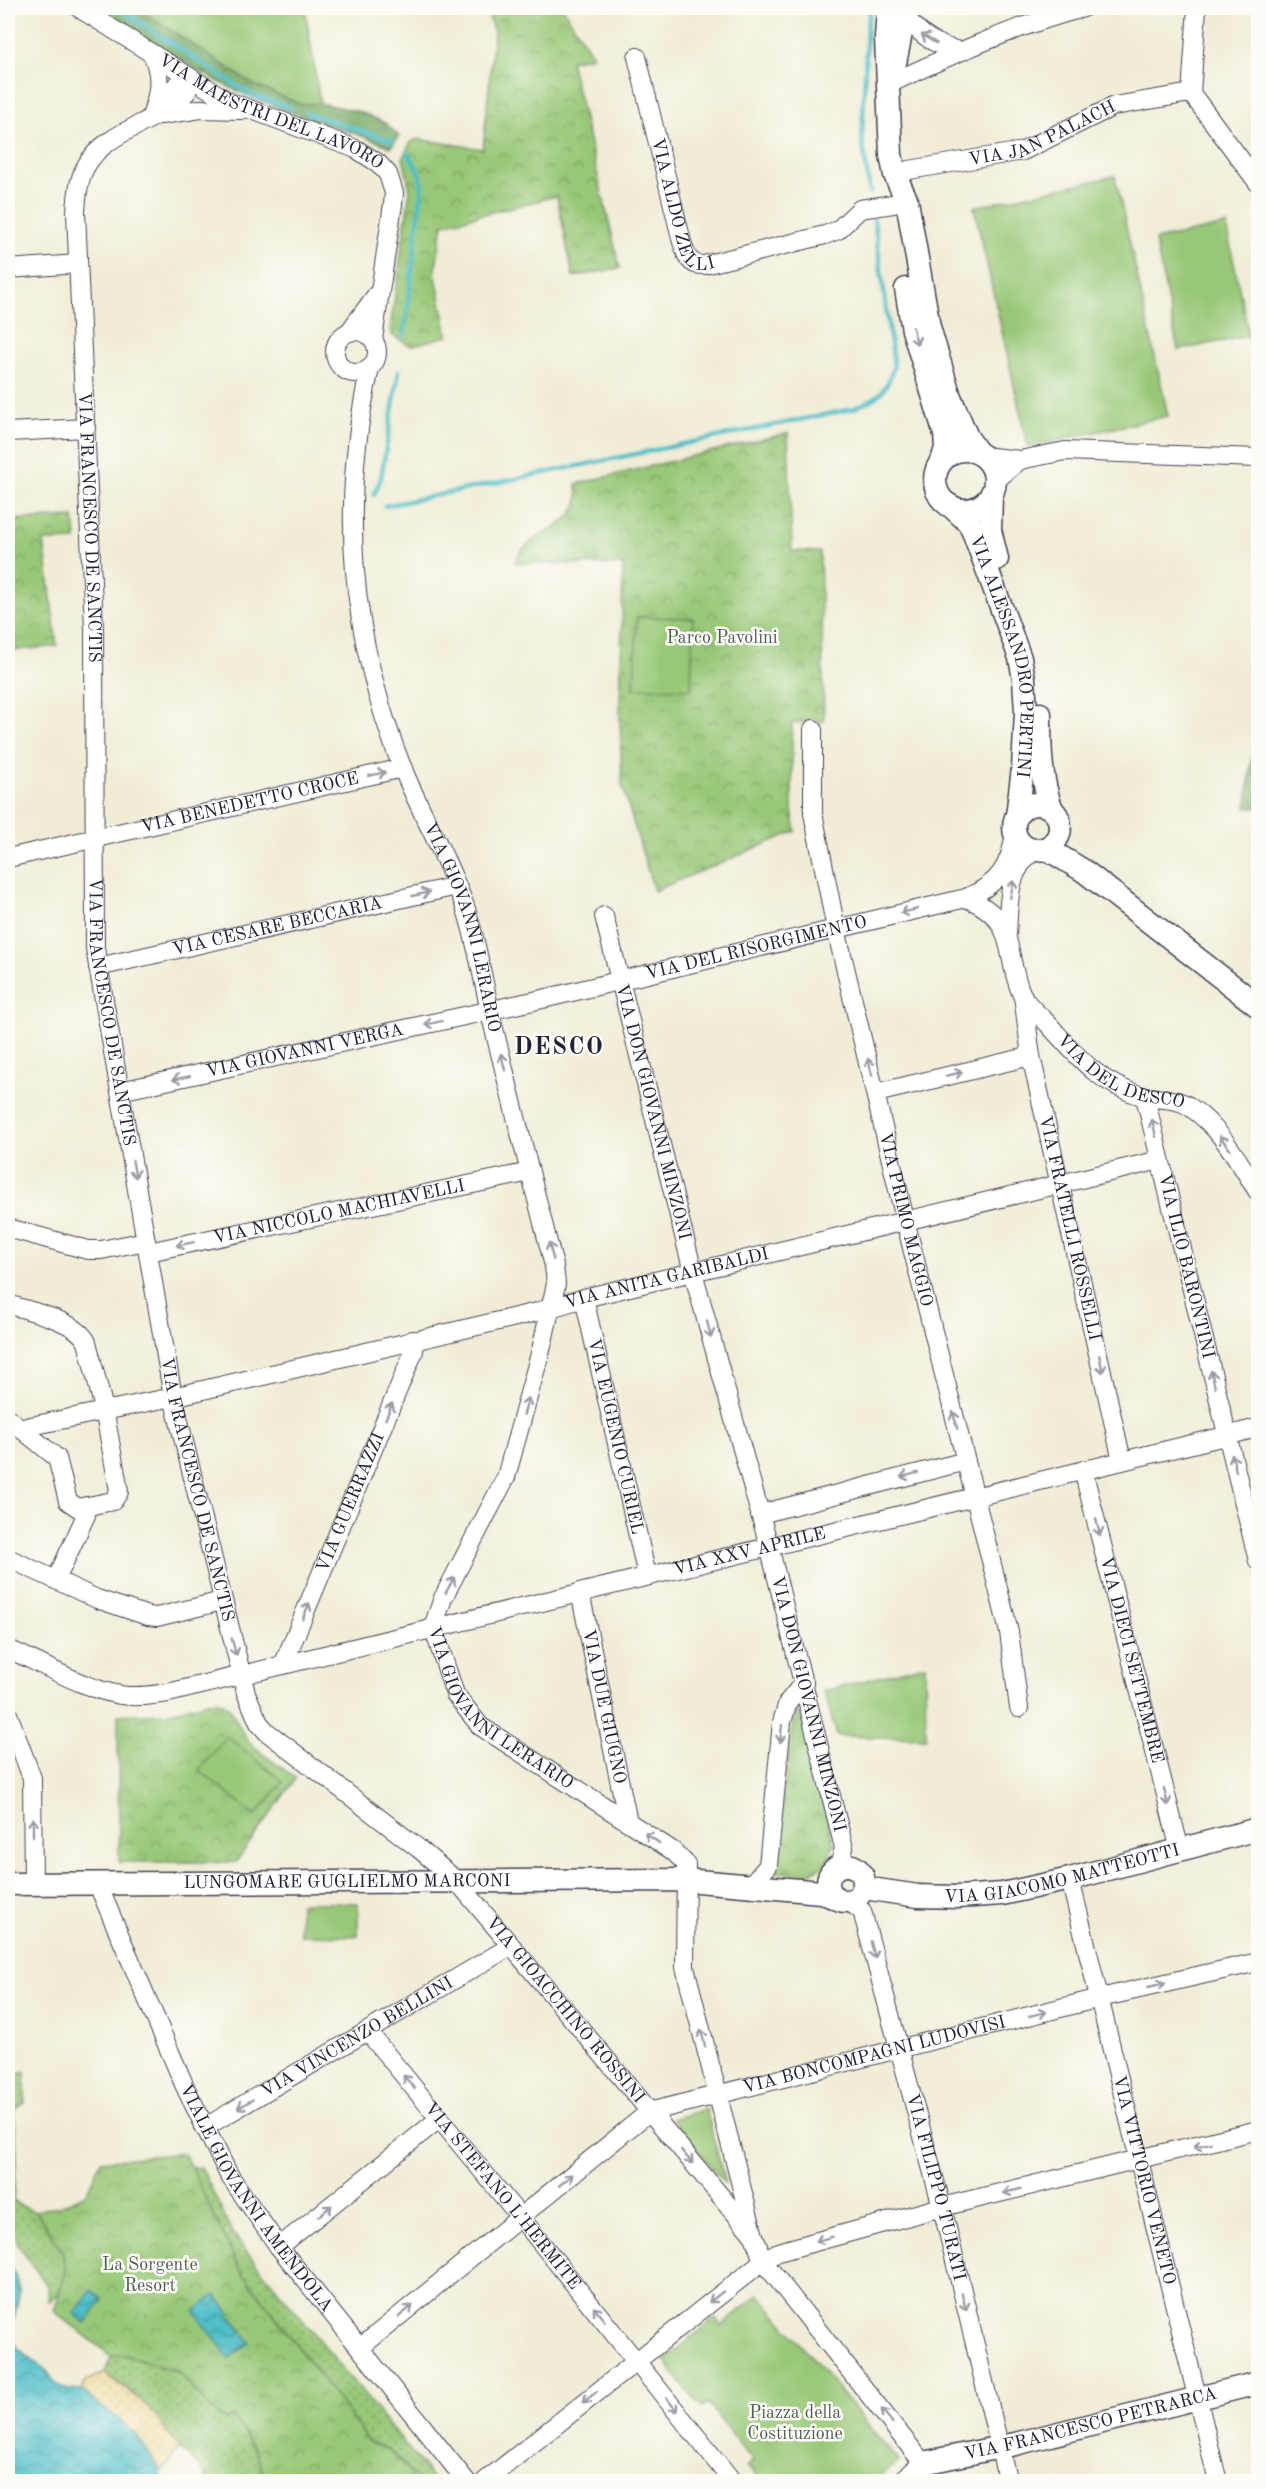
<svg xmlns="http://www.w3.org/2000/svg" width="1266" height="2489" viewBox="0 0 1266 2489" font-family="'Old Standard TT',serif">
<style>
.grass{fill:url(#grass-dots);stroke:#5d7559;stroke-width:1.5}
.forest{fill:url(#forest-crowns);stroke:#4e6752;stroke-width:1.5}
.sand{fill:url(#sand-dots);stroke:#887e6c;stroke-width:1.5}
.park{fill:url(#park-crowns);stroke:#5d7559;stroke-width:1.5}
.garden{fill:#98c877;stroke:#5d7559;stroke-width:1.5}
.water{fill:url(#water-waves);stroke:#397081;stroke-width:1.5}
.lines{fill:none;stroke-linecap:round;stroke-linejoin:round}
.stream{stroke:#50bec7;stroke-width:4.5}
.minor-casing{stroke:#414052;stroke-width:20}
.tertiary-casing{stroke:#414052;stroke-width:25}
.minor{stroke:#fff;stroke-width:18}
.tertiary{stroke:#fff;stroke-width:22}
.oneway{stroke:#9c9ca7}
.labels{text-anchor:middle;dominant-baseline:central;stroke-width:5;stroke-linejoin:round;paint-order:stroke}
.street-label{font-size:18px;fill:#22223b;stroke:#fdfcf7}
.park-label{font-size:18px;fill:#4b5c50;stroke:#fdfcf7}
.district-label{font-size:24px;font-weight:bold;letter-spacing:1.5px;fill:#22223b;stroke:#fdfcf7}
</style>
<defs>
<pattern id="grass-dots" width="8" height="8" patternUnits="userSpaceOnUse" patternTransform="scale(1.5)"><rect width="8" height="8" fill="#98c877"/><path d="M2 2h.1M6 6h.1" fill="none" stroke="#7ca263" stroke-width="1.8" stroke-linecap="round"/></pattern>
<pattern id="forest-crowns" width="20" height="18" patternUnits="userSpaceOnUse" patternTransform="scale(1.5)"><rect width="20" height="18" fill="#7aac68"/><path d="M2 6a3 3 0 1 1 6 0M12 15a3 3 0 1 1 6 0" fill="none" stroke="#648c57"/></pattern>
<pattern id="sand-dots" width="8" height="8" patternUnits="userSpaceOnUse" patternTransform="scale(1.5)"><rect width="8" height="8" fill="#eeda9e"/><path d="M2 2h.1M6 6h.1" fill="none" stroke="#ccbb89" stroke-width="1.8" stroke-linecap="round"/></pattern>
<pattern id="park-crowns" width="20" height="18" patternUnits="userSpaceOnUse" patternTransform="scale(1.5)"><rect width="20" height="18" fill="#98c877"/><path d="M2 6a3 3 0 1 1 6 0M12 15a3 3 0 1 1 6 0" fill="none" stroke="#7ca263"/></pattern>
<pattern id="water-waves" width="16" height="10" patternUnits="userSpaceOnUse" patternTransform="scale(1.5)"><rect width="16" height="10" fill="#50bec7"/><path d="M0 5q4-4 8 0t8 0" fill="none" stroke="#429aa3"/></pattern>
</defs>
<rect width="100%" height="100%" fill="#fdfcf7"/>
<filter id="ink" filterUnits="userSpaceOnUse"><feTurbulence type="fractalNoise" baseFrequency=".0167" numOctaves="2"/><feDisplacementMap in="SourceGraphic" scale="12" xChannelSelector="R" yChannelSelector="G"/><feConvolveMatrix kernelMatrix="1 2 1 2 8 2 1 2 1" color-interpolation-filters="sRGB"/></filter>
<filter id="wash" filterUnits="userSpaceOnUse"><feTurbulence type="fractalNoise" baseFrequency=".008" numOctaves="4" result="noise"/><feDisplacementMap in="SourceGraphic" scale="24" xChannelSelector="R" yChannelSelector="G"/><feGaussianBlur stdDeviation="1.35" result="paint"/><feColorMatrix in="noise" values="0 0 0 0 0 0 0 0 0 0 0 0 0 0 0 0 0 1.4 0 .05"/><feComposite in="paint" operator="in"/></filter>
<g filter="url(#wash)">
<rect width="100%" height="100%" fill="#f0ecd5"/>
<g class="grass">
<polygon points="25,2071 25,2103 14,2110 17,2154 13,2199 19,2205 36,2211 62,2251 66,2271 60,2293 49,2301 48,2287 18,2245 15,2234 8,2223 8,2078"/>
<path d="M201 2167 229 2226 241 2245 435 2481H419C405 2467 391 2446 370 2443L239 2268 191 2168Z"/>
<polygon points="124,2355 178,2372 215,2412 230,2419 232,2415 254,2448 267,2481 206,2481 204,2470 173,2442 164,2427 134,2394 105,2373 111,2356"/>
</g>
<g class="forest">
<path d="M99 8H137L254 85 301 104 320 103 361 112 385 123 399 136 391 147C345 128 295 116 249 96 196 74 147 38 99 8Z"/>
<polygon points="1258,707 1258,808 1246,808"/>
</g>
<path class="sand" d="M105 2373C120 2387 139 2396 153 2413 163 2423 168 2439 180 2446L168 2465 161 2471 136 2434 82 2391 85 2381Z"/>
<g class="park">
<polygon points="486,8 563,8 593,56 570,61 620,268 573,277 557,196 443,224 435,272 448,336 411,346 393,336 390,331 410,190 403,157 411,142 418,139 483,149 494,32"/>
<path d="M788 433 792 551 820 552 824 721 792 723V810L796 831 654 891 622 785 620 718 623 565 515 563C524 529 590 529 576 484Z"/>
<polygon points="74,517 76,540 44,541 57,646 8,651 8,520"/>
<path d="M216 1700C234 1705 233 1717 242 1731 253 1751 279 1765 296 1778L236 1862H119L118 1715 166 1713Z"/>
<polygon points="795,1708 806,1726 834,1844 826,1865 806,1874 776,1872 784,1785"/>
<polygon points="184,2153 239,2268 370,2443 387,2449 419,2481 267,2481 254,2448 233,2416 226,2420 214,2412 178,2372 124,2355 111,2356 54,2311 66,2271 62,2251 36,2211 59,2206 86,2194 101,2161"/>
</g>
<g class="garden">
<polygon points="137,8 305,8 320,103 301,104 254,85"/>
<polygon points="1115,176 1168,416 1028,447 974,207"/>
<polygon points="1226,225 1249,336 1178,350 1155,240"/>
<polygon points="637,617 693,618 691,689 634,688"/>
<polygon points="925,1665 926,1738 837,1736 824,1691"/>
<polygon points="227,1736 283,1782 255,1816 199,1770"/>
<polygon points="300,1903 358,1903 358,1936 300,1935"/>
<polygon points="706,2109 725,2184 672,2119"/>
<polygon points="759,2294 899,2462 874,2481 760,2481 747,2466 753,2461 708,2404 701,2408 664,2361 715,2318 722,2326"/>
</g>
<g class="water">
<polygon points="8,2262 16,2276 20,2290 11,2334 18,2348 47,2371 56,2384 68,2390 82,2391 119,2419 136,2434 161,2471 159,2481 8,2481"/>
<polygon points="92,2290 103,2300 85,2323 74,2314"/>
<polygon points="216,2295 250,2342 229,2358 194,2311"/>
</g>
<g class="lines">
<g class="stream">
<polyline points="117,8 251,95 292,108"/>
<polyline points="307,113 392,141"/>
<polyline points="870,193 862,138 867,26 871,8"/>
<path d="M404 336 422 189C421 174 417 165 407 153"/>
<polyline points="374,495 381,478 399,371"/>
<path d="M385 506 852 409C878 398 886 394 894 366L874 219"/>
</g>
</g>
</g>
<g filter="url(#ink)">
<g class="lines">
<g class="minor-casing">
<g id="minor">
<path id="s1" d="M79 8 228 101 356 149 378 163 388 174 394 193 393 204 373 339"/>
<polyline points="1197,8 1191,93 1258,183"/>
<path d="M906 17C921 36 935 45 959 51"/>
<path d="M152 54C161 74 160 89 153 110"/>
<path id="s2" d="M637 57 682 242C686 255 689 266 704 265L825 235 838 230 860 209 893 204"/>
<path d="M889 84C953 54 1015 26 1083 8"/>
<polyline points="161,115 201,109 241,110"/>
<path id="s3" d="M150 117 179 82 189 78C189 85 189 90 184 95 156 125 107 129 86 166 78 180 77 197 76 212L94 629 95 948 173 1397 246 1693 259 1723 267 1732 418 1848 457 1881 754 2236"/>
<path id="s4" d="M895 175 909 170 1023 151 1114 106 1191 93"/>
<polyline points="8,269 78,264"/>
<circle cx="356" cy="352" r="21"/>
<polyline points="349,332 377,294"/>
<path id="s5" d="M370 368C339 506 350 635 402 767 422 816 450 862 467 912 478 948 484 985 492 1021 512 1103 533 1184 554 1266L556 1284 541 1350 506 1477 443 1598 433 1627 455 1694 480 1726 673 1851 686 1864 685 1967 754 2236 763 2261 923 2463 900 2482"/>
<polyline points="8,432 86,428"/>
<polyline points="982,456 1020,460 1065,451 1258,458"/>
<polyline points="995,481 1020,460"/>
<path id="s6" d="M813 729V813L836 929 909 1236 1009 1632 1019 1708"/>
<path id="s7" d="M8 858 403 768"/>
<path id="s8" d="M966 898C1020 920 1003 953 1022 995 1027 1006 1041 1016 1049 1025 1079 1058 1098 1083 1142 1096 1157 1100 1177 1097 1190 1107 1220 1127 1239 1162 1258 1192"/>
<path id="s9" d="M604 916 693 1272 769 1546 844 1848 839 1867"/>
<path d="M1007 937C1009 904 1006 869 1036 850"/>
<path id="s10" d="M98 967 457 886"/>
<path id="s11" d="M1023 996 1031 1056 1122 1461"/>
<path id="s12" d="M120 1091 547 998 966 898C999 884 1010 867 1015 833"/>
<polyline points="876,1093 1031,1056"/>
<path id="s13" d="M1145 1097 1258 1561"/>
<polyline points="8,1228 88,1250 101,1250 146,1241"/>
<path id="s14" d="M148 1252 530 1172"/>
<path id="s15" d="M584 1298 647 1576"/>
<path d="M8 1304C31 1312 76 1320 87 1342L104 1409 118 1485 119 1492 113 1501 78 1508 68 1501 57 1458 8 1418"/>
<path id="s16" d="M21 1428 173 1397 537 1312 584 1298 1160 1160"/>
<path id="s17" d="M1083 1470 1180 1850"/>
<polyline points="760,1514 966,1461"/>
<polyline points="8,1558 97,1599 148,1616 157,1617 222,1601"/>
<polyline points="56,1580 86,1515 87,1506"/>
<path id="s18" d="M580 1592 628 1822"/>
<path id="s19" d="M8 1649C41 1663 86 1690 121 1695 137 1698 152 1695 168 1693L1258 1428"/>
<path id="s20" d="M283 1665 414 1351 412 1340"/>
<polyline points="8,1714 32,1778 33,1885"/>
<path id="s21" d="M1070 1879 1218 2482"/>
<path id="s22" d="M98 1885 186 2089 229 2175 279 2247 467 2482"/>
<polyline points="750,1885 768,1866 782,1722 788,1702 804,1682"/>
<path id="s23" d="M848 1901 862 1911 942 2207 1008 2482"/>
<path id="s24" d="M368 2032 521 2218 733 2482"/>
<path id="s25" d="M204 2128 511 1946"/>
<polyline points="279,2247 439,2119"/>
<path id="s26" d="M361 2347 649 2112 1100 1998 1258 1962"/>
<polyline points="484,2482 763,2261 778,2252 942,2207 1258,2130"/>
</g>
</g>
<g class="tertiary-casing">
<g id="tertiary">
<polyline points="888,8 886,38 891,155 895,175 907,201 929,327 950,397 967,437 978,453"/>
<polyline points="894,68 906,8"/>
<polyline points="906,289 913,330 945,434 946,448 942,461"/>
<circle cx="965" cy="480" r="30"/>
<polyline points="991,495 990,530 997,559"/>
<path id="s27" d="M951 506 969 523 974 534 1020 658 1024 679 1026 712 1023 768 1017 816"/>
<path d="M1040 714C1040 748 1040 777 1052 810"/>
<circle cx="1037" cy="827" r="23"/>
<polyline points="1042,849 1049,850 1084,871 1258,1006"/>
<circle cx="846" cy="1883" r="18"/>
<path id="s28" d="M8 1884 686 1880 821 1892 835 1898"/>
<path id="s29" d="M864 1888 918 1896 958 1897 1002 1894 1070 1879 1258 1829"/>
<path id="s30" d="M923 2463 1015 2444 1258 2383"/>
</g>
</g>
<use href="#minor" class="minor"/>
<use href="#tertiary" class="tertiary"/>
</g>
<defs><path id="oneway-shaft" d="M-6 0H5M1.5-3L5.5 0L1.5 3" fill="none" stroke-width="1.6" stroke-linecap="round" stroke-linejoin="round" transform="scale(1.5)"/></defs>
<g class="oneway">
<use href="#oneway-shaft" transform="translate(929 39) rotate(-149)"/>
<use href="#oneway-shaft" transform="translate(915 336) rotate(75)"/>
<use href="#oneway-shaft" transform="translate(377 774) rotate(-13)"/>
<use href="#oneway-shaft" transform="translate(1012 889) rotate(-78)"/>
<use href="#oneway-shaft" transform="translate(421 894) rotate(-13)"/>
<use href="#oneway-shaft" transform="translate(909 911) rotate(166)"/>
<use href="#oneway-shaft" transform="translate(433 1023) rotate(168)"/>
<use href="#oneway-shaft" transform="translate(503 1062) rotate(-104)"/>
<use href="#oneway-shaft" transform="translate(870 1067) rotate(-104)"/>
<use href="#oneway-shaft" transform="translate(954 1074) rotate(-13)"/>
<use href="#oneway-shaft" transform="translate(181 1078) rotate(168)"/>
<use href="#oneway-shaft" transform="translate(1154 1128) rotate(-103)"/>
<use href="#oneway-shaft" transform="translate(1225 1143) rotate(-127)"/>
<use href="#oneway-shaft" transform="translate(134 1169) rotate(80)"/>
<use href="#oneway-shaft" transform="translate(185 1244) rotate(168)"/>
<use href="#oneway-shaft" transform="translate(551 1251) rotate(-105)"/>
<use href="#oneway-shaft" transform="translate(709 1329) rotate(75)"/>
<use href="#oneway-shaft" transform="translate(1101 1364) rotate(78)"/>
<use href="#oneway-shaft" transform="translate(1213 1379) rotate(-103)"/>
<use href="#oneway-shaft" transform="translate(526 1406) rotate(-75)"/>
<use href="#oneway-shaft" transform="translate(389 1411) rotate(-67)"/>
<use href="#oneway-shaft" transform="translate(955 1420) rotate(-104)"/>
<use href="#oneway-shaft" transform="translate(1234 1463) rotate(-104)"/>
<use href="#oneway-shaft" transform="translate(909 1475) rotate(166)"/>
<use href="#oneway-shaft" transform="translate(1098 1527) rotate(76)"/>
<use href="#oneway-shaft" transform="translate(450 1585) rotate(-61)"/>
<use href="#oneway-shaft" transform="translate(306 1611) rotate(-67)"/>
<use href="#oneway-shaft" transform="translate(234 1647) rotate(75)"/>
<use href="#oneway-shaft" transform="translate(781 1734) rotate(96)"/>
<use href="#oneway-shaft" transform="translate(1166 1797) rotate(76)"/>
<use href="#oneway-shaft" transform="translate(33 1827) rotate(-90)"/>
<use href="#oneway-shaft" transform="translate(652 1838) rotate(-147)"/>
<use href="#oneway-shaft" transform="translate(873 1950) rotate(75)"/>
<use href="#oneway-shaft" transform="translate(1157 1985) rotate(-13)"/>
<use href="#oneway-shaft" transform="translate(1038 2014) rotate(-14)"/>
<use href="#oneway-shaft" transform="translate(703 2038) rotate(-104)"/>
<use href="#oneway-shaft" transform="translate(409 2082) rotate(-129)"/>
<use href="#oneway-shaft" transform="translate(245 2104) rotate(150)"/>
<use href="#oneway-shaft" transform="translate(1202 2145) rotate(166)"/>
<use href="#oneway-shaft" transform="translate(687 2157) rotate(50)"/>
<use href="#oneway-shaft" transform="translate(566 2180) rotate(-40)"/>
<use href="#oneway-shaft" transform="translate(1012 2191) rotate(167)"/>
<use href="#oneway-shaft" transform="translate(325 2211) rotate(-39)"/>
<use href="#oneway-shaft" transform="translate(824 2239) rotate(165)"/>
<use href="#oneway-shaft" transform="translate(716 2297) rotate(142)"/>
<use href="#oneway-shaft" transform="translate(964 2302) rotate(76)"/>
<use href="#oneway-shaft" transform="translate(406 2311) rotate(-39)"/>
<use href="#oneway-shaft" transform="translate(599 2314) rotate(-129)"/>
<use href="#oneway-shaft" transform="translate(590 2397) rotate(141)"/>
<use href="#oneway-shaft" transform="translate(672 2405) rotate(51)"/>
<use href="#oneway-shaft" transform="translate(887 2416) rotate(-128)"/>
</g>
</g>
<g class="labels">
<g class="street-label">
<text stroke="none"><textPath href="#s1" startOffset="219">VIA MAESTRI DEL LAVORO</textPath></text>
<text stroke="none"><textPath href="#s4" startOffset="154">VIA JAN PALACH</textPath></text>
<text stroke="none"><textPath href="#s2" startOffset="160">VIA ALDO ZELLI</textPath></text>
<text stroke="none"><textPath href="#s3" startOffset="560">VIA FRANCESCO DE SANCTIS</textPath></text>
<text stroke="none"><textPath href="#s27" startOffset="164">VIA ALESSANDRO PERTINI</textPath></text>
<text stroke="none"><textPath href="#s7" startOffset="248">VIA BENEDETTO CROCE</textPath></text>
<text stroke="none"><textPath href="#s10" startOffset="184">VIA CESARE BECCARIA</textPath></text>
<text stroke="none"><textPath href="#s5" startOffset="579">VIA GIOVANNI LERARIO</textPath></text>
<text stroke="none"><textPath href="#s12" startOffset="652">VIA DEL RISORGIMENTO</textPath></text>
<text stroke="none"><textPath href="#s3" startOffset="1046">VIA FRANCESCO DE SANCTIS</textPath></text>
<text stroke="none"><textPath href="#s12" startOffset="189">VIA GIOVANNI VERGA</textPath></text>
<text stroke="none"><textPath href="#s8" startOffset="248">VIA DEL DESCO</textPath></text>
<text stroke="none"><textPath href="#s9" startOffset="202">VIA DON GIOVANNI MINZONI</textPath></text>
<text stroke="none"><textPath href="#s14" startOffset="195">VIA NICCOLO MACHIAVELLI</textPath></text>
<text stroke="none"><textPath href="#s6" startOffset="501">VIA PRIMO MAGGIO</textPath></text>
<text stroke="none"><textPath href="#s11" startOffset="237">VIA FRATELLI ROSSELLI</textPath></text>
<text stroke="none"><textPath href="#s13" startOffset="174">VIA ILIO BARONTINI</textPath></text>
<text stroke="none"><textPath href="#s16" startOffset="663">VIA ANITA GARIBALDI</textPath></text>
<text stroke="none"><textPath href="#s15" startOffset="142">VIA EUGENIO CURIEL</textPath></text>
<text stroke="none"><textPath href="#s3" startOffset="1532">VIA FRANCESCO DE SANCTIS</textPath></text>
<text stroke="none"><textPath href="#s20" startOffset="176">VIA GUERRAZZI</textPath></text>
<text stroke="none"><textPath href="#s19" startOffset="768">VIA XXV APRILE</textPath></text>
<text stroke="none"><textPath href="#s17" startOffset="196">VIA DIECI SETTEMBRE</textPath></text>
<text stroke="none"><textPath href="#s5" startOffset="1425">VIA GIOVANNI LERARIO</textPath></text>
<text stroke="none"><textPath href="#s9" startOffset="814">VIA DON GIOVANNI MINZONI</textPath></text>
<text stroke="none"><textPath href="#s18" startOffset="117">VIA DUE GIUGNO</textPath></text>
<text stroke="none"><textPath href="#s29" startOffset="201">VIA GIACOMO MATTEOTTI</textPath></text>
<text stroke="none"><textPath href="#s28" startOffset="339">LUNGOMARE GUGLIELMO MARCONI</textPath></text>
<text stroke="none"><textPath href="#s3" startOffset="2196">VIA GIOACCHINO ROSSINI</textPath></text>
<text stroke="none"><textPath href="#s25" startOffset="178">VIA VINCENZO BELLINI</textPath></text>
<text stroke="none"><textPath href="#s26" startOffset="604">VIA BONCOMPAGNI LUDOVISI</textPath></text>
<text stroke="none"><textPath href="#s21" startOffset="310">VIA VITTORIO VENETO</textPath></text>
<text stroke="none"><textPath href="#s23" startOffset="303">VIA FILIPPO TURATI</textPath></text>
<text stroke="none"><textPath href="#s24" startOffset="212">VIA STEFANO L'HERMITE</textPath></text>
<text stroke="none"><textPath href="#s22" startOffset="352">VIALE GIOVANNI AMENDOLA</textPath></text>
<text stroke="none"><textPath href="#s30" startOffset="172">VIA FRANCESCO PETRARCA</textPath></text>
</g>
<g class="park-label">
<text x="722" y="638">Parco Pavolini</text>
<text x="150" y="2265">La Sorgente<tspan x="150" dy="21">Resort</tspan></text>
<text x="795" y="2413">Piazza della<tspan x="795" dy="21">Costituzione</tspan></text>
</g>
<g class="district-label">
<text x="559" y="1048">DESCO</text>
</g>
</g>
<rect width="1266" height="2489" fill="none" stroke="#fdfcf7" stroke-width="30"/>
</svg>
